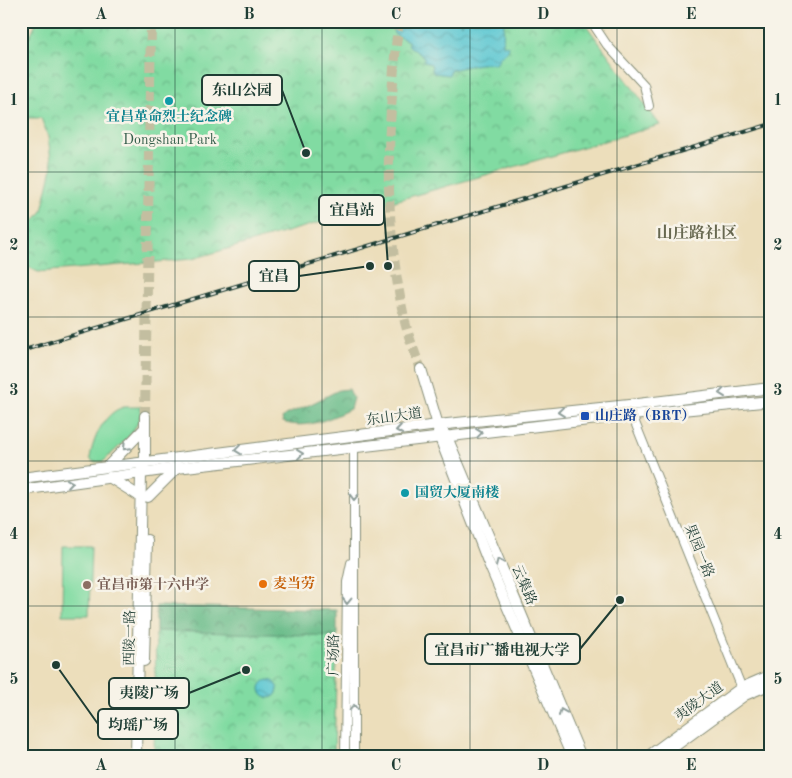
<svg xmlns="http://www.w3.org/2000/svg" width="792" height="778" viewBox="0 0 792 778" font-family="'Old Standard TT','Noto Serif SC',serif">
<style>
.grass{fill:#81dba2;stroke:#508c6b}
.forest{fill:url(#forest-crowns);stroke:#447c5e}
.park{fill:url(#park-crowns);stroke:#508c6b}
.water{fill:url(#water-waves);stroke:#3d8283}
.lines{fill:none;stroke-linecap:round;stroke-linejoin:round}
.major-tunnel{stroke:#c3bea0;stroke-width:10;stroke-dasharray:10 5;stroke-linecap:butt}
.minor-casing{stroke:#868e78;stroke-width:10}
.major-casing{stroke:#868e78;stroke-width:12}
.minor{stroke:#fff;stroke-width:8}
.major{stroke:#fff;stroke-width:10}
.rail-casing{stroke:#1f3d34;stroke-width:4}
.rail{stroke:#f7f3e8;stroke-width:2;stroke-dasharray:5.5;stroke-linecap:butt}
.oneway{stroke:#8f9e9a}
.grid{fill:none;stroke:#1f3d34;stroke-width:1;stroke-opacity:0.55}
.culture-dot{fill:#0f9aa8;stroke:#f7f3e8;stroke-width:2}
.transit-dot{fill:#1a4fb4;stroke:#f7f3e8;stroke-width:2}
.food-dot{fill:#e8710a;stroke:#f7f3e8;stroke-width:2}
.education-dot{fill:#8d6e63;stroke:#f7f3e8;stroke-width:2}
.labels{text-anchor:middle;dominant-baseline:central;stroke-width:5;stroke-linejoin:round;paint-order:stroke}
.culture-label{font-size:14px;font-weight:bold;fill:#0d838f;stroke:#f7f3e8}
.park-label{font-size:14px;fill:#335d4a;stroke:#f7f3e8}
.transit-label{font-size:14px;font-weight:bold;fill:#164399;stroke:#f7f3e8;text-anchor:start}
.street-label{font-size:14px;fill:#1f3d34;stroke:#f7f3e8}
.food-label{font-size:14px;font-weight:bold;fill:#c56008;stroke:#f7f3e8;text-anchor:start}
.education-label{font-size:14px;font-weight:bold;fill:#785e54;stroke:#f7f3e8;text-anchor:start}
.quarter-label{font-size:16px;font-weight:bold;fill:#676850;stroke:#f7f3e8}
.leader{fill:none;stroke:#1f3d34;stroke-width:2}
.callout-dot{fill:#1f3d34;stroke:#f7f3e8;stroke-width:2}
.callout{fill:#f7f3e8;stroke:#1f3d34;stroke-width:2}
.callout-label{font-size:15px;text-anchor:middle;font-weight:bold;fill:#1f3d34}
.neatline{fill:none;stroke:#1f3d34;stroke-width:2}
.grid-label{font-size:16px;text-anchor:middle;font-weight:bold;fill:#1f3d34}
</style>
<defs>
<pattern id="forest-crowns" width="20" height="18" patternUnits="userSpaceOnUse" patternTransform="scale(1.25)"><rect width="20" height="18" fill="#68bb88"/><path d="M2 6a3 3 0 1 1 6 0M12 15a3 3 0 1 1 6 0" fill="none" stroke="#559970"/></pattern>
<pattern id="park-crowns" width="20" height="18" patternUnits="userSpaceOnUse" patternTransform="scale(1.25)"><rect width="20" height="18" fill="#81dba2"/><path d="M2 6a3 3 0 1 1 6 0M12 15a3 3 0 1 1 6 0" fill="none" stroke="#69b385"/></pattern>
<pattern id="water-waves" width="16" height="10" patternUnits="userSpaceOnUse" patternTransform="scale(1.25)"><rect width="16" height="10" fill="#5bc7d2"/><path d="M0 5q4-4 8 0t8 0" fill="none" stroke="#4ba3ab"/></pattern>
</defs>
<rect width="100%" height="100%" fill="#f7f3e8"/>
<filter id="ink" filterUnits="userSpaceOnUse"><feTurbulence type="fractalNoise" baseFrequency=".02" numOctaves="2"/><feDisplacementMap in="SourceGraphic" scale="10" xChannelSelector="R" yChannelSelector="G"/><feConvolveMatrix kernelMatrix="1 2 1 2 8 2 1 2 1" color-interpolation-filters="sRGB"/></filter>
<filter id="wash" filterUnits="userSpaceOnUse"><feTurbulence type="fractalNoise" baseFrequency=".0096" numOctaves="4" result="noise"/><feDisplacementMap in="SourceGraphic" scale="20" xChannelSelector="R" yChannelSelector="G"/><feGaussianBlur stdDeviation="1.12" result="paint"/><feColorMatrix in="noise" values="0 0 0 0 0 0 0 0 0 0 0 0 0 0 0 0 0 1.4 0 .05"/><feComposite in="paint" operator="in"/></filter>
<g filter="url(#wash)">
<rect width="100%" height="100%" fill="#ecdebb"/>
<g class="grass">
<path d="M124 407H141C142 429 119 446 104 461L93 462 90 458C93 439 104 412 124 407Z"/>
<polygon points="63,546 91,546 89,615 62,615"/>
</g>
<g class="forest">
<path d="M349 389 353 398 350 409C330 419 305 430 283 422L282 418 285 415 307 406 339 390Z"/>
<polygon points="156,606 337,610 337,636 156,631"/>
</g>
<g class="park">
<polygon points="37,21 583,21 660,125 192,259 38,272 26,266 21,257 21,238 42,211 52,168 48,137 41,118 24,118 22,52"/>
<polygon points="156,631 337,636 334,757 154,757"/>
</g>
<g class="water">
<path d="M396 21 397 24 399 25 401 21H459L461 24 463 21H504L503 45 509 46 508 51 500 57 496 64C480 62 466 67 451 70L449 75 433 73 431 64 424 62V57L409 46 408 41 394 34 392 22Z"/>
<circle cx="269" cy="689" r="9"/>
</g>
</g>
<g filter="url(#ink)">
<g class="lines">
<g class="major-tunnel">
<path d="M399 21C395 50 393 80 391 109 386 184 389 249 405 322 409 338 415 354 421 369"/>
<polyline points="145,416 151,21"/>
</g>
<g class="minor-casing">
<g id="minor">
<polyline points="591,21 607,45 644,85 649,106"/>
<polyline points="632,415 743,691"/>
<polyline points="345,757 347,582 351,563"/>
<polyline points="354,757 354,448"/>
</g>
</g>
<g class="major-casing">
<g id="major">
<polyline points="421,369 438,425 447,437 581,757"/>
<polyline points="438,433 489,564 572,757"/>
<polyline points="108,466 145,428"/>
<polyline points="109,477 141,497"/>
<polyline points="21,478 438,425 629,405 771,388"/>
<polyline points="21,490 177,468 632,415 771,401"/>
<polyline points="148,497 177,468"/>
<polyline points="144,661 147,540"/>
<polyline points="136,757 141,473 142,468 145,462 145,416"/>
<polyline points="647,757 741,688 771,675"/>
<polyline points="660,757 745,695 771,684"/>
</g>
</g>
<use href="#minor" class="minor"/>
<use href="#major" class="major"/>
<g class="rail-casing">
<polyline id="rail" points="21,351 771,124"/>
</g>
<use href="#rail" class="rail"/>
</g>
<defs><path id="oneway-chevron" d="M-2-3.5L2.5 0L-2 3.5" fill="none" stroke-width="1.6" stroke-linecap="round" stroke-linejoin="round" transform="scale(1.25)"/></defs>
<g class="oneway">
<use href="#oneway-chevron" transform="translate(722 393) rotate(173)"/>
<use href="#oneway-chevron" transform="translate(561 412) rotate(174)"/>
<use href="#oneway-chevron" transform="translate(399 430) rotate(172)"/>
<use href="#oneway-chevron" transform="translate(479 433) rotate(-7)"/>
<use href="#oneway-chevron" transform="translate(126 447) rotate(134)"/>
<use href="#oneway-chevron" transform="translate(238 450) rotate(173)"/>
<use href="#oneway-chevron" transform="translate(300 454) rotate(-7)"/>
<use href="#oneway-chevron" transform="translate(70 483) rotate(-8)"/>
<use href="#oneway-chevron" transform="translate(354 497) rotate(91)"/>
<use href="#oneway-chevron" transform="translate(499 562) rotate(-113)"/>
<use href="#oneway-chevron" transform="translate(347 601) rotate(91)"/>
<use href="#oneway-chevron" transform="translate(354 708) rotate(-90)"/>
<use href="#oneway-chevron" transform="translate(562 712) rotate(-113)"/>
</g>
</g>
<path class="grid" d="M175 21V757M322 21V757M470 21V757M617 21V757M21 172H771M21 317H771M21 461H771M21 606H771"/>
<g class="culture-dot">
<circle cx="169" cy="101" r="5"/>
<circle cx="405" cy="493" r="5"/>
</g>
<rect class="transit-dot" x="580" y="411" width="10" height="10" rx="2.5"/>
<circle class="food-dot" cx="263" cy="584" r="5"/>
<circle class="education-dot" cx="87" cy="585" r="5"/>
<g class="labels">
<g class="culture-label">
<text x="169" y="117">宜昌革命烈士纪念碑</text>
<text x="415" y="493" text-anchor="start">国贸大厦南楼</text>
</g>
<g class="park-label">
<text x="170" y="140">Dongshan Park</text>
</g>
<g class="transit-label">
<text x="595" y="416">山庄路（BRT）</text>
</g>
<g class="street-label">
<text transform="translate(394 417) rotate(-8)">东山大道</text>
<text transform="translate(699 551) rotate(68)">果园一路</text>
<text transform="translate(524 585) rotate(67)">云集路</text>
<text transform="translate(130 638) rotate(-89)">西陵一路</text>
<text transform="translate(334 655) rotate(-89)">广场路</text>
<text transform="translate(699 702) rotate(-36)">夷陵大道</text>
</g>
<g class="food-label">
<text x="273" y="584">麦当劳</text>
</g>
<g class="education-label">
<text x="97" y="585">宜昌市第十六中学</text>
</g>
<g class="quarter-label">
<text x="697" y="234">山庄路社区</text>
</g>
</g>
<path class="leader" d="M306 153L282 90M388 266L384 210M370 266L299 276M620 600L580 649M246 670L189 693M56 665L98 724"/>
<g class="callout-dot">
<circle cx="306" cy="153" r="5"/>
<circle cx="388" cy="266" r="5"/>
<circle cx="370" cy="266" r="5"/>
<circle cx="620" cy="600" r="5"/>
<circle cx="246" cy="670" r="5"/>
<circle cx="56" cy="665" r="5"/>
</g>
<g class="callout">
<rect x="202" y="75" width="80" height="30" rx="5"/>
<rect x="319" y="195" width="65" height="30" rx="5"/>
<rect x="249" y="261" width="50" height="30" rx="5"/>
<rect x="425" y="634" width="155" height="30" rx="5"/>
<rect x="109" y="678" width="80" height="30" rx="5"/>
<rect x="98" y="709" width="80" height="30" rx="5"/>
</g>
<g class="callout-label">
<text x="242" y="95">东山公园</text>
<text x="352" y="215">宜昌站</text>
<text x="274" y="281">宜昌</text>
<text x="502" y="655">宜昌市广播电视大学</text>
<text x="149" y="698">夷陵广场</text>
<text x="138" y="730">均瑶广场</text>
</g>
<rect width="792" height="778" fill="none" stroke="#f7f3e8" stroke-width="55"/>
<rect x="28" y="28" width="736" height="722" class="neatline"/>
<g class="grid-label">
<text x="101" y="19">A</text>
<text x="249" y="19">B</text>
<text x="396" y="19">C</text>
<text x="543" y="19">D</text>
<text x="691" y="19">E</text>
<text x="14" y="105">1</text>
<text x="778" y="105">1</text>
<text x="14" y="250">2</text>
<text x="778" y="250">2</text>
<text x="14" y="395">3</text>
<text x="778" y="395">3</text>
<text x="14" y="539">4</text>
<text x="778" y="539">4</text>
<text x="14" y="684">5</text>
<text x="778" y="684">5</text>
<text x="101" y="770">A</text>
<text x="249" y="770">B</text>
<text x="396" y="770">C</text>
<text x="543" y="770">D</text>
<text x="691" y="770">E</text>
</g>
</svg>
